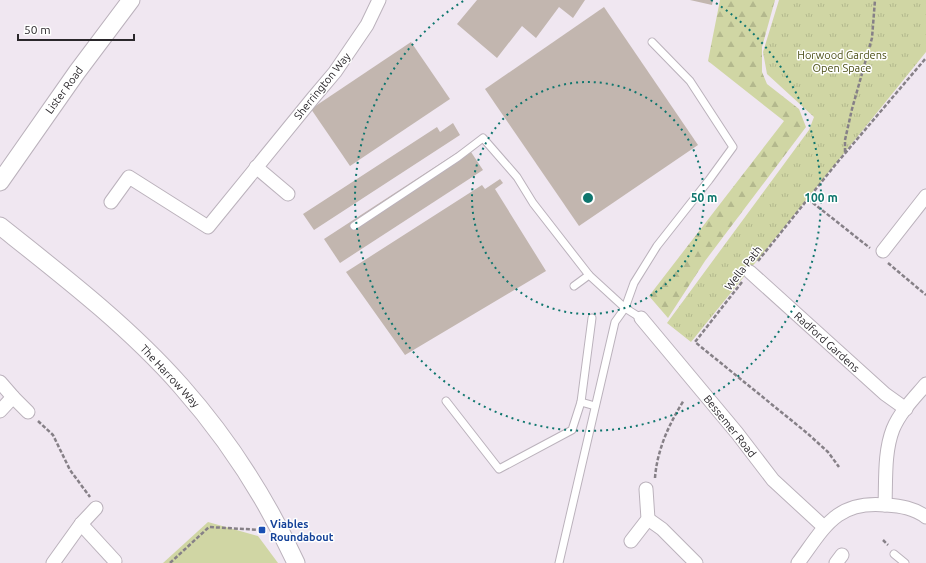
<svg xmlns="http://www.w3.org/2000/svg" width="926" height="563" viewBox="0 0 926 563" font-family="Ubuntu,sans-serif">
<style>
.grass{fill:#d0d6a4}
.forest{fill:url(#forest-firs)}
.park{fill:url(#park-tufts)}
.building{fill:#c2b6af}
.lines{fill:none;stroke-linecap:round;stroke-linejoin:round}
.service-casing{stroke:#bbb2bc;stroke-width:9}
.minor-casing{stroke:#bbb2bc;stroke-width:15}
.tertiary-casing{stroke:#bbb2bc;stroke-width:19}
.path{stroke:#868087;stroke-width:2.5;stroke-dasharray:4 2;stroke-linecap:butt}
.service{stroke:#fff;stroke-width:7}
.minor{stroke:#fff;stroke-width:13}
.tertiary{stroke:#fff;stroke-width:17}
.ring{fill:none;stroke:#0f766e;stroke-width:2;stroke-dasharray:2 4}
.transit-dot{fill:#1a4fb4;stroke:#fff;stroke-width:1.5}
.labels{text-anchor:middle;dominant-baseline:central;stroke-width:3;stroke-linejoin:round;paint-order:stroke}
.park-label{font-size:11px;fill:#4b4f16;stroke:#fff}
.street-label{font-size:11px;fill:#2a272b;stroke:#fff}
.transit-label{font-size:11px;font-weight:bold;fill:#164399;stroke:#fff;text-anchor:start}
.centre{fill:#0f766e;stroke:#fff;stroke-width:2}
.ring-label{font-size:12px;text-anchor:middle;font-weight:bold;fill:#0f766e;stroke:#fff;stroke-width:3;stroke-linejoin:round;paint-order:stroke}
</style>
<defs>
<pattern id="forest-firs" width="22" height="20" patternUnits="userSpaceOnUse"><rect width="22" height="20" fill="#d0d6a4"/><path d="M5 1l3.5 6h-7zM16 11l3.5 6h-7z" fill="#b3b88d"/></pattern>
<pattern id="park-tufts" width="24" height="20" patternUnits="userSpaceOnUse"><rect width="24" height="20" fill="#d0d6a4"/><path d="M3 7l-1-3M5 7V3M7 7l1-3M15 17l-1-3M17 17v-4M19 17l1-3" fill="none" stroke="#b3b88d"/></pattern>
</defs>
<rect width="100%" height="100%" fill="#f0e7f1"/>
<polygon class="grass" points="208,522 258,536 278,563 163,563"/>
<polygon class="forest" points="720,0 775,0 762,47 762,72 767,84 799,109 806,127 705,261 668,318 649,296 784,121 708,61"/>
<polygon class="park" points="779,0 926,0 926,52 691,342 667,323 809,130 814,117 767,74 763,52"/>
<g class="building">
<polygon points="477,0 585,0 573,18 559,7 536,38 522,26 497,58 457,24"/>
<polygon points="690,0 713,0 712,5"/>
<polygon points="604,7 698,145 579,226 485,89"/>
<polygon points="411,42 450,99 350,166 311,109"/>
<polygon points="453,123 460,135 314,230 303,214 437,127 440,132"/>
<polygon points="467,146 483,170 340,263 324,239"/>
<polygon points="500,179 503,183 495,189 546,271 405,355 346,272 482,185 485,189"/>
</g>
<g class="lines">
<g class="service-casing">
<g id="service">
<polyline points="354,226 458,157 483,138 517,177 533,203 589,275"/>
<polyline points="574,286 589,275 625,308 641,318"/>
<polyline points="446,401 499,469 572,430 581,402 595,406"/>
<polyline points="581,402 592,318"/>
<polyline points="894,554 905,563"/>
<polyline points="559,563 615,322 625,308 634,283 657,246 709,180 733,147 690,81 652,42"/>
</g>
</g>
<g class="minor-casing">
<g id="minor">
<polyline points="256,167 288,194"/>
<polyline points="111,202 129,177 208,227 313,98 335,72 367,25 379,0"/>
<polyline points="883,251 926,196"/>
<polyline points="750,272 885,394 906,409"/>
<polyline points="641,318 737,433 773,480 824,527"/>
<polyline points="0,382 13,397 28,412"/>
<polyline points="0,411 13,397"/>
<path d="M885 505C886 480 884 452 893 429 900 412 915 397 926 384"/>
<polyline points="648,519 662,529 696,563"/>
<polyline points="81,524 115,561"/>
<polyline points="631,541 648,519 646,489"/>
<polyline points="53,563 81,524 96,508"/>
<path d="M798 563C824 528 836 500 886 505 901 506 914 508 926 517"/>
<polyline points="836,563 842,555"/>
</g>
</g>
<g class="tertiary-casing">
<g id="tertiary">
<polyline points="0,182 77,72 131,0"/>
<path d="M0 226C63 276 128 326 181 386 227 438 267 500 296 563"/>
</g>
</g>
<g class="path">
<polyline points="845,152 845,140 852,109 872,38 875,0"/>
<polyline points="808,199 870,248"/>
<polyline points="758,261 836,164 926,58"/>
<polyline points="888,263 926,295"/>
<polyline points="742,282 695,342 807,433 828,452 839,467"/>
<polyline points="38,421 53,435 70,470 90,497"/>
<path d="M655 478C657 450 669 424 684 400"/>
<polyline points="883,540 888,545"/>
<polyline points="170,563 209,527 262,530"/>
</g>
<use href="#service" class="service"/>
<use href="#minor" class="minor"/>
<use href="#tertiary" class="tertiary"/>
</g>
<g class="ring">
<circle cx="588" cy="198" r="116"/>
<path d="M711 0A233 233 0 1 1 465 0"/>
</g>
<rect class="transit-dot" x="258" y="526" width="8" height="8" rx="2"/>
<g class="labels">
<g class="park-label">
<text x="842" y="55">Horwood Gardens<tspan x="842" dy="13">Open Space</tspan></text>
</g>
<g class="street-label">
<text transform="translate(322 86) rotate(-51)">Sherrington Way</text>
<text transform="translate(64 90) rotate(-54)">Lister Road</text>
<text transform="translate(743 268) rotate(-52)">Wella Path</text>
<text transform="translate(827 342) rotate(42)">Radford Gardens</text>
<text transform="translate(170 376) rotate(47)">The Harrow Way</text>
<text transform="translate(730 426) rotate(51)">Bessemer Road</text>
</g>
<g class="transit-label">
<text x="270" y="524">Viables<tspan x="270" dy="13">Roundabout</tspan></text>
</g>
</g>
<circle cx="588" cy="198" r="6" class="centre"/>
<g class="ring-label">
<text x="704" y="202">50 m</text>
<text x="821" y="202">100 m</text>
</g>
<path d="M18 34v6h116v-6" fill="none" stroke="#2a272b" stroke-width="2"/>
<text x="24" y="34" font-size="12" fill="#2a272b" stroke="#ffffff" stroke-width="3" paint-order="stroke">50 m</text>
</svg>
